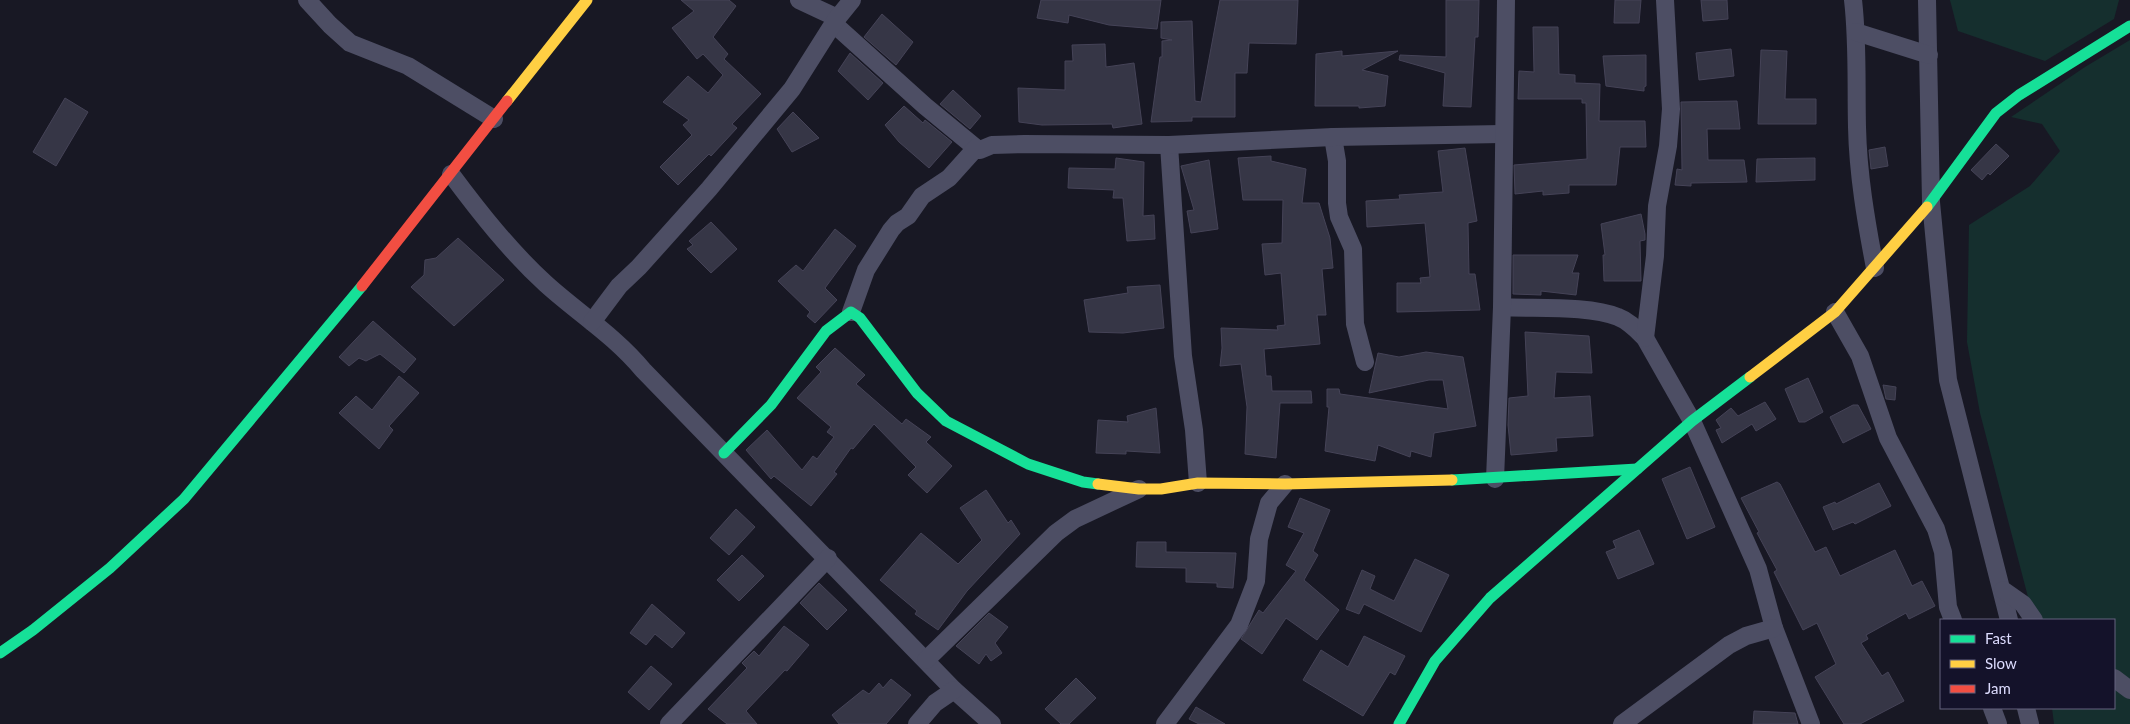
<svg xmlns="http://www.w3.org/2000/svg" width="2130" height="724" viewBox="0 0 2130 724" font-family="Lato,sans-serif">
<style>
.green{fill:#152f2e}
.building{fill:#363646;stroke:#454357}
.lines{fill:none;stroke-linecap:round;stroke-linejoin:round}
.street{stroke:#4d4e64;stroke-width:18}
.fast{stroke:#16e098;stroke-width:11}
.slow{stroke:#ffcf43;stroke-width:11}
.jam{stroke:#f24e42;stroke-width:11}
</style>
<rect width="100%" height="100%" fill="#181824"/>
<g class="green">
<polygon points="1950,0 2119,0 2114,19 2045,61 1958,31"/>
<polygon points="2130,40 2130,724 2054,724 2052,708 2114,708 2114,620 2034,620 1980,413 1967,342 1969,225 2030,186 2060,151 2042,124 2011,117 2085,67"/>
</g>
<g class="building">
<polygon points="681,0 729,0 736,6 713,37 728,54 724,59 761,94 732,124 737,128 711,156 709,154 678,185 660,167 692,135 683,125 689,120 663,102 688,76 708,93 723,75 703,54 697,59 672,28 694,11"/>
<polygon points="1041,0 1161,0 1157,29 1109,25 1069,15 1068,23 1037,18"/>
<polygon points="1220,0 1298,0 1296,44 1249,43 1247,73 1235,73 1235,117 1192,117 1192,121 1151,122 1160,57 1162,57 1162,41 1172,40 1161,38 1161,22 1192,21 1195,101 1201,102"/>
<polygon points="1446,0 1479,0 1478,37 1475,37 1471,107 1443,106 1445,73 1399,60 1400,55 1446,57"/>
<polygon points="1615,0 1641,0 1639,23 1614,23"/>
<polygon points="1701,0 1727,0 1728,19 1703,21"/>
<polygon points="882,14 913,42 896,65 864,37"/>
<polygon points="1533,27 1558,27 1559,74 1575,75 1575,83 1600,84 1599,121 1645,121 1646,147 1620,147 1616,185 1569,185 1569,193 1543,195 1543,191 1515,194 1514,165 1587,159 1586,103 1582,103 1582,99 1518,99 1519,71 1534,72"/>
<polygon points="1105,44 1106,67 1134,63 1142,124 1113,128 1112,124 1042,125 1019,122 1018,88 1065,90 1065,61 1073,61 1072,45"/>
<polygon points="1731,49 1734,76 1699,80 1696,53"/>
<polygon points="1761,50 1787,51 1785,99 1816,99 1816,124 1758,124"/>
<polygon points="1342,51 1342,56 1398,51 1362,70 1388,76 1385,106 1359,108 1359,106 1315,106 1316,54"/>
<polygon points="850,53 883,83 868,100 838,71"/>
<polygon points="1646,55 1646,86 1644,87 1644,91 1606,86 1603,56"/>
<polygon points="953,90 981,116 970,129 940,104"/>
<polygon points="65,98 88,112 56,166 33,152"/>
<polygon points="1737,101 1740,129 1707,129 1708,160 1744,160 1747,182 1691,183 1691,186 1675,185 1677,169 1682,170 1681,102"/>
<polygon points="904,106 923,123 925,120 952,142 929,168 899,142 885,125"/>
<polygon points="793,112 819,138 792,152 777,129"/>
<polygon points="1996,144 2009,156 1990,175 1988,173 1982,180 1971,170"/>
<polygon points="1885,147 1888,166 1871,169 1869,150"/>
<polygon points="1465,148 1477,221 1468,223 1469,274 1475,274 1480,310 1397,312 1397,283 1421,283 1420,278 1430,277 1425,223 1367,227 1366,201 1400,199 1399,195 1443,192 1438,151"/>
<polygon points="1271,156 1271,161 1306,169 1302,203 1319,203 1330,238 1333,268 1322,269 1326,315 1317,315 1320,344 1264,349 1266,376 1271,376 1272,391 1311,391 1312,403 1280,403 1276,458 1245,454 1247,407 1241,364 1220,366 1222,348 1221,328 1278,330 1277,326 1285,325 1281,273 1265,275 1262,244 1282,243 1283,200 1243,200 1238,158"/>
<polygon points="1116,158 1144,162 1143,216 1154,215 1155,239 1127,241 1123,198 1113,198 1114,190 1068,188 1069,168 1115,169"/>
<polygon points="1815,158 1815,180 1756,182 1757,159"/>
<polygon points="1209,160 1218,229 1191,233 1187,211 1194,210 1181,166"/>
<polygon points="1641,214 1645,234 1645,240 1640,241 1641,281 1604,281 1603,255 1605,255 1601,224"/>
<polygon points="711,222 737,249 711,273 687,249 693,245 689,241"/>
<polygon points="835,229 856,246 825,288 837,300 815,323 807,316 810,312 778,281 796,265 803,271"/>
<polygon points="458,238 504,280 454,326 411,287 424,275 425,260 436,258"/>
<polygon points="1513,255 1578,255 1572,273 1579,273 1576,295 1541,291 1541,295 1513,294"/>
<polygon points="1160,285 1164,328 1123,333 1089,332 1084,300 1128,293 1127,287"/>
<polygon points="373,321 416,359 404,373 380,354 366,361 359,358 349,366 339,357"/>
<polygon points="1525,332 1589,336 1592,373 1556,372 1554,398 1590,396 1593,436 1556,438 1557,451 1511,455 1508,425 1509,398 1528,396"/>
<polygon points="835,348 865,375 856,384 902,424 906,419 931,437 926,442 952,466 927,493 908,475 916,467 874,424 853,449 851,448 834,472 837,474 811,506 774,476 771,479 746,450 767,430 802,470 813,456 817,459 834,437 827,432 831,427 797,398 821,372 816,367"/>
<polygon points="1426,352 1463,357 1476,426 1434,433 1431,457 1411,451 1410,457 1378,445 1375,461 1325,451 1329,407 1327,407 1327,389 1339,389 1340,394 1448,409 1443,380 1429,380 1369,393 1378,353 1399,357"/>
<polygon points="399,376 419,393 389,426 393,430 379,449 339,413 356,396 372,410"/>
<polygon points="1808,378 1823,412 1805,422 1799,422 1785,389"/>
<polygon points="1883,385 1896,387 1895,400 1886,399"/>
<polygon points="1765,402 1776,419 1756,431 1752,424 1722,443 1716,430 1721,428 1716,420 1731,408 1738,416"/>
<polygon points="1853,405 1858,405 1871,429 1843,443 1830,417"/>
<polygon points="1156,408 1160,453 1126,451 1126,454 1096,453 1098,420 1128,422 1127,416"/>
<polygon points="1690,467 1715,527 1687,539 1662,479"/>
<polygon points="1777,482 1780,484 1815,552 1826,547 1840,576 1895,550 1912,586 1922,581 1935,606 1909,619 1906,613 1866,635 1868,639 1861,643 1882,676 1888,672 1904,701 1860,724 1844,724 1815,677 1836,664 1817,623 1803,630 1774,572 1777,570 1757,533 1759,532 1741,498"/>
<polygon points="1879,483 1891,506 1855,524 1853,522 1833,530 1823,507 1835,502 1836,504"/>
<polygon points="986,490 1008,523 1011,520 1020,534 967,591 938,630 915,614 917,611 880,580 921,533 958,564 982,540 960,508"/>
<polygon points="1300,498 1330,510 1313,551 1318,555 1304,580 1339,610 1317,640 1286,618 1262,654 1241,639 1259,610 1263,613 1296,571 1286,565 1304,533 1288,527"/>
<polygon points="736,509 755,527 729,555 710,538"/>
<polygon points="1639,530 1654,564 1618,579 1606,552 1616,548 1613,541"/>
<polygon points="1137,542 1166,542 1166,552 1236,553 1233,588 1217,587 1217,583 1186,582 1186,568 1136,567"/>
<polygon points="742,555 764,576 739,601 717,580"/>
<polygon points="1415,559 1449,575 1421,632 1364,604 1359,614 1346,609 1362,570 1375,576 1370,589 1394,601"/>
<polygon points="819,583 847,610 827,630 800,603"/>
<polygon points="652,604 685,633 672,648 655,634 646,645 630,633"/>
<polygon points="989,613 1008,627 995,643 1002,653 991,661 986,654 979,664 956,646"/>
<polygon points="784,626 809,645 787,671 785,670 746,711 757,724 727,724 708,709 747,668 742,663 754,651 759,656"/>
<polygon points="1364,636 1405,656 1395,675 1390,672 1363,716 1303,680 1321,650 1348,667"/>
<polygon points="651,666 672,684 649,710 628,692"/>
<polygon points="1076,678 1096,698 1069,724 1061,724 1045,709"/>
<polygon points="891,679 911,695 886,724 839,724 832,715 863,690 869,694 879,683 883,688"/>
<polygon points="1196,707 1225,724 1199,724 1189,719"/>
<polygon points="1754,711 1795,713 1798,724 1753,724"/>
</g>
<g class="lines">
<g class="street">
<polyline points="307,0 330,25 350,43 408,66 494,119"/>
<polyline points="799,0 831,15 835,21"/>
<path d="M1853 0C1858 42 1856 84 1857 127 1858 174 1866 221 1875 268"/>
<polyline points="1927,0 1931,202 1948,380 2009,620"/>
<polyline points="834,24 925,106 976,148"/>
<polyline points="1856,32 1929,55"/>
<polyline points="1333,137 1337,161 1337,203 1339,217 1353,249 1355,324 1365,362"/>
<polyline points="1169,145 1183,356 1194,430 1198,483"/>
<path d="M451 174C480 213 510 251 546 284 578 313 615 336 643 370L954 690 992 724"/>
<path d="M1502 307C1534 309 1589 305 1618 317 1629 321 1637 330 1645 338L1692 421 1758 569 1774 628 1811 724"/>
<polyline points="851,312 866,270 891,230 897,223 908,216 922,196 949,178 976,148 980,150 992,145 1024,144 1169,145 1333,137 1502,134"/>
<polyline points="1835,312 1860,356 1888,438 1936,529 1943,552 1948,607 1953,620"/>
<polyline points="592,322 619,286 639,267 709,189 792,89 835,21 852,0"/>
<polyline points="1645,338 1655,256 1657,206 1668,146 1671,109 1665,0"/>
<polyline points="1495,479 1502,307 1506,0"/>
<polyline points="2003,590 2023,604 2034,620"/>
<polyline points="926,660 1056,533 1075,519 1139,489"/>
<polyline points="2114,678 2130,690"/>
<polyline points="1992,708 1998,724"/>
<polyline points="2026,708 2030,724"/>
<polyline points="669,724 828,558"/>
<polyline points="917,724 935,703 954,690"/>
<polyline points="1165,724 1239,625 1256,581 1259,539 1269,503 1285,484"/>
<polyline points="1622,724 1729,645 1746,636 1774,628"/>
</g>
<g class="fast">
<polyline points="1927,207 1996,113 2019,95 2130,26"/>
<polyline points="724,453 771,405 826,331 851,312 860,318 917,393 946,421 1028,464 1083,482 1098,484"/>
<polyline points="1452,480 1637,469"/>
<polyline points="0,653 33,630 110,568 184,499 362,286"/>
<polyline points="1399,724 1435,661 1490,598 1692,421 1750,377"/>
</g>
<g class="slow">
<polyline points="507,101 587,0"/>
<polyline points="1750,377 1835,312 1927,207"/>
<polyline points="1098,484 1139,489 1161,489 1198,483 1285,484 1452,480"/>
</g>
<polyline class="jam" points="362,286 507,101"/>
</g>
<rect x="1940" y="619" width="175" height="90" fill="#14122a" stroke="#64637f"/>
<rect x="1950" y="635" width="25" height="8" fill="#16e098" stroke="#64637f"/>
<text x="1985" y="644" font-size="15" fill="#dddcfe">Fast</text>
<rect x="1950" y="660" width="25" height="8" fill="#ffcf43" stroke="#64637f"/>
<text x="1985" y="669" font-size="15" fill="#dddcfe">Slow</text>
<rect x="1950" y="685" width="25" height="8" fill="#f24e42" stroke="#64637f"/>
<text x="1985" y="694" font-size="15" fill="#dddcfe">Jam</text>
</svg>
